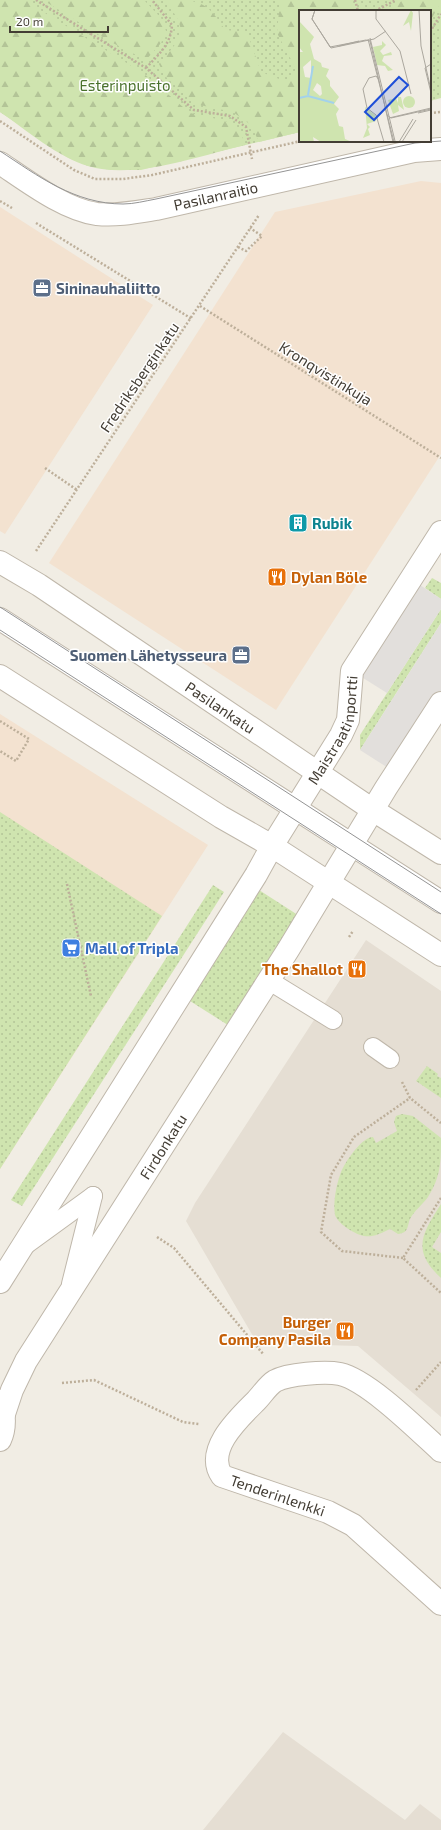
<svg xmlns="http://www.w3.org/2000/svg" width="441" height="1830" viewBox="0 0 441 1830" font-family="'Exo 2',sans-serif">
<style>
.residential{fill:#e5ded3}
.commercial{fill:#f3e2d0}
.grass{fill:url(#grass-dots)}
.forest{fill:url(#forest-firs)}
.parking{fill:#e2dfdc}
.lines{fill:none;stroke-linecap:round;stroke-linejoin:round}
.service-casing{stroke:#bfb7aa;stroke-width:20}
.minor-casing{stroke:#bfb7aa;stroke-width:24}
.tertiary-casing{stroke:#bfb7aa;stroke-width:24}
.path{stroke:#bdaf9a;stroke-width:2.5;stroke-dasharray:2 2;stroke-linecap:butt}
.service{stroke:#fff;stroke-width:18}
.minor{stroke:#fff;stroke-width:22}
.tertiary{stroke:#fff;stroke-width:22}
.tram{stroke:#949494;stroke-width:1}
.labels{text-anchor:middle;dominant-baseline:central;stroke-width:3;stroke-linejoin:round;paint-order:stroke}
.park-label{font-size:15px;fill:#49712b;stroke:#fff}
.street-label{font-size:15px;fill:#433d34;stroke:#fff}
.service-label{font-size:15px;font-weight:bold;fill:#4e5e75;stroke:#fff;text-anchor:start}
.culture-label{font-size:15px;font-weight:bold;fill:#0d838f;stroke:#fff;text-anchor:start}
.food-label{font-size:15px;font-weight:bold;fill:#c56008;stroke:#fff;text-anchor:end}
.shop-label{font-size:15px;font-weight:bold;fill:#366cbe;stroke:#fff;text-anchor:start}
.inset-river{fill:none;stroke:#a3d2ec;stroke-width:2}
.inset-road{fill:none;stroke:#aba79e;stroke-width:1}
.view{fill:#1d4ed8;fill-opacity:0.15;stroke:#1d4ed8;stroke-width:2}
.inset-edge{fill:none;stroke:#433d34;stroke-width:2}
</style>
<defs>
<pattern id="grass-dots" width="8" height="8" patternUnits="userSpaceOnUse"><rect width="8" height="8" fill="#cfe4af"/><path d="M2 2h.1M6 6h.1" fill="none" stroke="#b3c497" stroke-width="1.8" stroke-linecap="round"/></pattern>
<pattern id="forest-firs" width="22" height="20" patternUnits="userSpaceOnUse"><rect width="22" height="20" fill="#cfe4af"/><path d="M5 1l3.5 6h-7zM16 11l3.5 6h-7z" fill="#b3c497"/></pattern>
</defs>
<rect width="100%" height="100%" fill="#f1ede4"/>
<g class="residential">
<polygon points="366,940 441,991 441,1417 358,1346 257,1343 186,1221 195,1203"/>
<polygon points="283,1732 405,1820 420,1804 441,1820 441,1830 203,1830"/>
</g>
<g class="commercial">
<polygon points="421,181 441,183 441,454 276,710 49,563 275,212"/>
<polygon points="0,207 153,305 5,534 0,531"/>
<polygon points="0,714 208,845 0,1169"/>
</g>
<g class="grass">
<polygon points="0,0 441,0 441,98 430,101 430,11 300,11 300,132 141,170 111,170 88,166 67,157 0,112"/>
<polygon points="432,578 441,583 441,599 425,588"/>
<polygon points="441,609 441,623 360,750 360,735"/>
<polygon points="0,812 162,916 0,1169"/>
<polygon points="213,885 224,892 22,1206 11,1200"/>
<polygon points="259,890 301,917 231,1027 190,1001"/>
<polygon points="427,1066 438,1074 437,1076 441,1078 441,1098 416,1081"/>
<path d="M402 1114 413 1116 441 1138C441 1161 441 1177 428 1197 423 1204 414 1211 410 1219 407 1226 409 1233 398 1234L390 1229C374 1237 366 1240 350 1230 345 1227 337 1221 335 1215 333 1203 336 1186 340 1175 343 1165 361 1137 373 1137L376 1143 397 1131 394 1122 396 1116Z"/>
<path d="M441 1204V1232L432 1247 441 1253V1278C411 1250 422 1234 441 1204Z"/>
</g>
<g class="forest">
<path d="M0 0H27L40 10 143 73 190 113 226 121 240 130 245 145C199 156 134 180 88 166 59 158 25 129 0 112Z"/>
<polygon points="43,0 144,0 161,18 166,31 161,43 146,60 109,41"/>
<path d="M163 0C199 0 206 0 225 30L247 32 261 72 287 82 296 69 277 33 280 0H350L352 11H300V132L259 142 251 125 233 112 195 104 165 76 159 64C182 37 191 30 163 0Z"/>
<polygon points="403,0 441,0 441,3 430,21 430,11 386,11"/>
</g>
<g class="parking">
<polygon points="411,579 441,599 441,609 387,693 352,671"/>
<polygon points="441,623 441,703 396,773 360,750"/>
</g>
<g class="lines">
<g class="service-casing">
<g id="service">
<polyline points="268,980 333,1020"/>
<polyline points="373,1047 390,1059"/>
<polyline points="27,1244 93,1196"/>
<polyline points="71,1284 93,1196"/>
</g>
</g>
<g class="minor-casing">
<g id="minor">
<path id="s1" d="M0 163C27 181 65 210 97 214 117 216 137 212 156 209L414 151 441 149"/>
<polyline points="0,619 441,902"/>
<path id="s2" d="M0 1282 256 875 272 846 341 735 348 720 352 671 441 532"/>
<path id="s3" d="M4 1414 12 1390 26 1361 288 950 386 788 441 703"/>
<path d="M0 1440C6 1427 4 1414 1 1401"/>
<path id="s4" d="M441 1451C419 1431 368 1380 340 1374 325 1371 288 1374 275 1381 268 1385 262 1395 256 1401 239 1418 204 1450 222 1476L328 1512 353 1525 441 1604"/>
</g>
</g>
<g class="tertiary-casing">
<g id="tertiary">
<path id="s5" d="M0 562 39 585 373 810 441 853"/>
<polyline points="0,676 221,817 272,846 441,955"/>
</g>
</g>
<g class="path">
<polyline points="36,0 146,68 194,110 230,116 246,127 252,159"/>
<polyline points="355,0 358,11"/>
<polyline points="375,11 396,0"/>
<polyline points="430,32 441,14"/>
<path d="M146 68C159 54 171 44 172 25L152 0"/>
<polyline points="430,113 441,112"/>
<polyline points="0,121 74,170 95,179 123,179 152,175 301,141"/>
<polyline points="0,201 12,208"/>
<polyline points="36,223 192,319"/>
<polyline points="238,247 246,251 262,236 250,228"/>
<polyline points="200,306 441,458"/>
<polyline points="45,468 77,490"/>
<polyline points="36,551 259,215"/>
<polyline points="0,721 29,739 16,761 0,751"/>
<polyline points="67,884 91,996"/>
<polyline points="349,937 353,931"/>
<polyline points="402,1082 410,1098 441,1123"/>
<polyline points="441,1198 403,1258 441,1293"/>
<polyline points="157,1237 174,1248 264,1355"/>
<polyline points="403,1258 342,1251 321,1232 331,1175 354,1137 410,1098"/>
<polyline points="62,1383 94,1380 183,1422 199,1424"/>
<polyline points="416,1390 441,1362"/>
</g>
<use href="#service" class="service"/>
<use href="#minor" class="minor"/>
<use href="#tertiary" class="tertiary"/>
<g class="tram">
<path d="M0 151C38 176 75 204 123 204 134 204 145 201 156 199L415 143 441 141"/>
<polyline points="0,607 441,892"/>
<polyline points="0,630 441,914"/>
</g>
</g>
<defs>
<g id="office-square" transform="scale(1)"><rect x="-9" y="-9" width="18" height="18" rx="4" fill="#5c6f8a" stroke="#fff"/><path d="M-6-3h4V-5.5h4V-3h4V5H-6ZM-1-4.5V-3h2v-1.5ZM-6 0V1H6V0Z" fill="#fff"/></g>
<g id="building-square" transform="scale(1)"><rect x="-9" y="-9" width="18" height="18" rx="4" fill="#0f9aa8" stroke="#fff"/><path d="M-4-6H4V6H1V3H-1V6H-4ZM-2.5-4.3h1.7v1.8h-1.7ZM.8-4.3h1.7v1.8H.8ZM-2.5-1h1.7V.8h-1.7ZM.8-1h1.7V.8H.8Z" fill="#fff"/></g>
<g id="restaurant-square" transform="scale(1)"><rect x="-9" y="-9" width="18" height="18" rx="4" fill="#e8710a" stroke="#fff"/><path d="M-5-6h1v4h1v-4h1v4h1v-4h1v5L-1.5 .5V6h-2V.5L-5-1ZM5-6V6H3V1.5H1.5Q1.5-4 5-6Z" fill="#fff"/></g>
<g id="supermarket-square" transform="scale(1)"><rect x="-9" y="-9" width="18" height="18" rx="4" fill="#3f7fe0" stroke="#fff"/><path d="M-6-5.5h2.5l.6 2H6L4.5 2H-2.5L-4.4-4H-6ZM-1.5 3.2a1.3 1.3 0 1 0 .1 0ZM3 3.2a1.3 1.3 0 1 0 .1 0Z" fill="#fff"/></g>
</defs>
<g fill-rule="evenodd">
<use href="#office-square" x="42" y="288"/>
<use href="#building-square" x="298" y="523"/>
<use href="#restaurant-square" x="277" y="577"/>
<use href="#office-square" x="241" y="655"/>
<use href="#supermarket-square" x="71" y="948"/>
<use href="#restaurant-square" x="357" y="969"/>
<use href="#restaurant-square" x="345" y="1331"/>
</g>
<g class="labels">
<g class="park-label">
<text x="125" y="85">Esterinpuisto</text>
</g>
<g class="street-label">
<text stroke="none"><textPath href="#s1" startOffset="231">Pasilanraitio</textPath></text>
<text transform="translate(326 373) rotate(32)">Kronqvistinkuja</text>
<text transform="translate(139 377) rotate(-56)">Fredriksberginkatu</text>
<text stroke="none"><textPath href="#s5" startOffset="264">Pasilankatu</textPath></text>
<text stroke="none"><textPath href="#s2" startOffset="647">Maistraatinportti</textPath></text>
<text stroke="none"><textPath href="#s3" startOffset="312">Firdonkatu</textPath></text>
<text stroke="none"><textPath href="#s4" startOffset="370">Tenderinlenkki</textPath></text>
</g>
<g class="service-label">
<text x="56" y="288">Sininauhaliitto</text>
<text x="227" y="655" text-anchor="end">Suomen Lähetysseura</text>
</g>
<g class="culture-label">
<text x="312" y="523">Rubik</text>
</g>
<g class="food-label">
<text x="291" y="577" text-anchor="start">Dylan Böle</text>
<text x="343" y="969">The Shallot</text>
<text x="331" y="1322">Burger<tspan x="331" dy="17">Company Pasila</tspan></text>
</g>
<g class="shop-label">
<text x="85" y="948">Mall of Tripla</text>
</g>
</g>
<g transform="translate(299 10)">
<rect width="132" height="132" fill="#f1ede4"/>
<path d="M83 31 87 35 81 41 84 45 92 42 93 45 85 46 83 51 94 60 89 61 86 56 78 55 74 37 83 35ZM99 87H102L105 100 99 95 100 101 94 104 89 90 97 88 99 93ZM66 97 76 105 77 111 68 114 71 117 69 119 71 125 64 128 68 118Z" fill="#cfe4af"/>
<path d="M112 0 114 3 112 21 110 12 104 16ZM0 11 15 27 11 34 15 49 22 53 23 57 30 59 27 66 31 71V76L40 87 35 94 40 99 37 104 40 116 44 117 46 129 53 132H22L14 127 15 132H0V42H4L0 37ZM12 50V68L6 67 4 57ZM18 73 22 76 23 84 21 86 14 80Z" fill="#cfe4af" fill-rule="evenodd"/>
<path d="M104 92a6 6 0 1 1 12 0a6 6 0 1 1-12 0Z" fill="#cfe4af"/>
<path class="inset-river" d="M9 85 14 56M0 88 9 86 35 93"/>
<path class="inset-road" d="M16 0 13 9 32 38 75 29 87 21M16 0 13 9 31 37 67 30 71 31 94 132M77 0V9L101 41 112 84M120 0 122 36 132 80M71 28 96 131M69 29 95 132M40 36 60 31M132 54 126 58 132 83M80 70 77 66 70 68 64 79 68 98 77 105 85 132M119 103 132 100M88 105 92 108 132 99M90 108 132 98M100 132 114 109M103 132 117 110"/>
<path class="view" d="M100 67 109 75 75 110 66 102Z"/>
<rect width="132" height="132" class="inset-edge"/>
</g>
<path d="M10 26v6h98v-6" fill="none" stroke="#433d34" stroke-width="2"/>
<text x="16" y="26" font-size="12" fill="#433d34" stroke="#ffffff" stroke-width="3" paint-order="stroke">20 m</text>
</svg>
